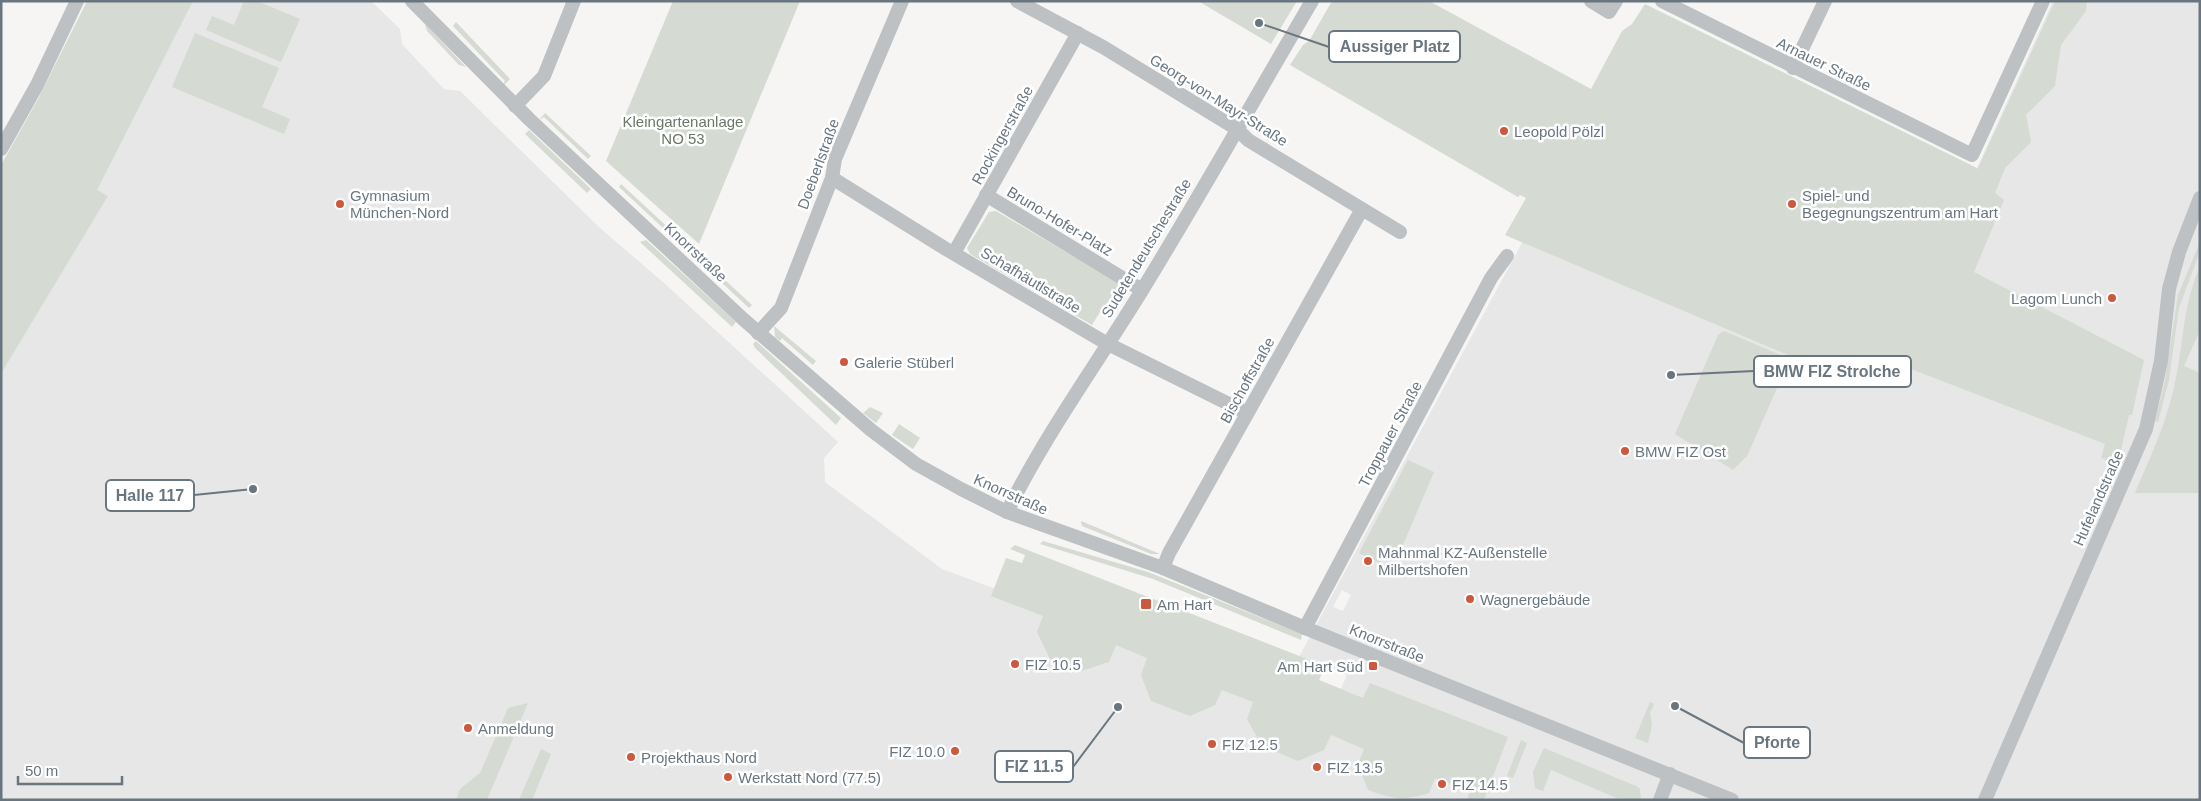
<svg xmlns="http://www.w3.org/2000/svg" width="2201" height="801" viewBox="0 0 2201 801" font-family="Arial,sans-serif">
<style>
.built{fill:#e6e7e6;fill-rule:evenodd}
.green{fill:#d5dad3}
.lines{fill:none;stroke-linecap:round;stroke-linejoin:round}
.minor{stroke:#bdc1c4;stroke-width:14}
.poi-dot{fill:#cc593d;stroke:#fff;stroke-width:2}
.labels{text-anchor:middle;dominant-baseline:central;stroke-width:5;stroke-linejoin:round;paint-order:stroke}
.street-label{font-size:15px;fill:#697680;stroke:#fff}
.park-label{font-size:15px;fill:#6b7866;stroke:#fff}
.poi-label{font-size:15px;fill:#697680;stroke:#fff;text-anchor:start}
.leader{fill:none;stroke:#697680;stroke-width:2}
.callout-dot{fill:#697680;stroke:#fff;stroke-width:2}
.callout{fill:#fff;stroke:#697680;stroke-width:2}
.callout-label{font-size:16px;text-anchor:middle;font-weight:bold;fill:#697680}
</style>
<rect width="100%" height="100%" fill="#f6f5f3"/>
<path class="built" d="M193 1H371L400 29 402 44 444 89 460 91 600 228 664 283 838 442 824 458 825 482 942 569 1279 694 1523 241 1861 386 1884 358 2121 450 1943 262 1977 168 2053 1H2200V800H1V374L108 196 96 190ZM1342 590 1351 595 1343 611 1333 607ZM1324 666 1347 675 1341 689 1319 680Z"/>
<g class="green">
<polygon points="87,1 193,1 97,190 108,196 1,374 1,165 38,99"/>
<polygon points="244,1 257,1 300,19 281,62 206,30 212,16 234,25"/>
<polygon points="673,1 800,1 699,244 606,161"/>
<polygon points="1198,1 1297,1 1271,44"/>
<polygon points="1332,1 1429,1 1591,89 1622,31 1632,24 1645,4 1977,168 1977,170 2055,1 2087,1 2086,11 2061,45 2055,86 2026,115 2031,142 2005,168 1995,193 2004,200 1974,272 2144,360 2132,415 2129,415 2121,450 2119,450 2114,463 2101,458 2105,444 1885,359 1861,386 1505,235 1526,198 1520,195 1518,197 1290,65 1303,45 1309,41"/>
<polygon points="456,22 510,79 504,85 503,84 505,81 453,26"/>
<polygon points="425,24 466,67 459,65 427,31"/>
<polygon points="195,33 279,68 262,107 290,119 284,134 172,87"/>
<polygon points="545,113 591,156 588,159 544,117 539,120"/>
<polygon points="529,130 591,189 587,193 525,134"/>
<polygon points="621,184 752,305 749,308 619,187"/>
<polygon points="996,211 1119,283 1117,285 1122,291 1122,296 1109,316 1100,312 1092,325 970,254 967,248 989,212"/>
<polygon points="646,240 736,322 732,327 640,242"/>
<polygon points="2200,242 2200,251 2179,308 2169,380 2158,422 2155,421 2165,380 2178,295"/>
<path d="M2200 267V330L2184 366 2200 373V493H2135C2150 457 2165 427 2174 387 2184 346 2182 305 2200 267Z"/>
<polygon points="774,326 816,361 813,365 782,338 780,341 775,337"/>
<polygon points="1724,331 1790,359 1747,456 1733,470 1675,434 1718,335"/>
<polygon points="756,341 841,418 836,425 755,348 753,344"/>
<polygon points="870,407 883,413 876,423 863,413"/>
<polygon points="899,424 920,438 913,449 892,435"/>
<polygon points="1408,460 1434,472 1399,554 1386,549 1380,563 1359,553"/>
<polygon points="1081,522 1081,521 1160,554 1151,554 1082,526"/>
<polygon points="1043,541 1148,572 1302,634 1301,640 1153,579 1040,544"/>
<path d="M1015 545 1325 666 1319 680 1363 698 1370 683 1508 737 1484 800H1467L1470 791 1435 778 1429 793C1404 801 1392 799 1368 790L1358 764 1364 749 1331 735 1324 750 1298 761 1262 746 1247 719 1253 702 1222 690 1215 705 1190 716 1151 701 1141 675 1147 658 1116 645 1109 662 1081 671 1050 659 1037 632 1043 616 991 596 1006 558 1022 563 1025 555 1010 549Z"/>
<polygon points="1650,702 1654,704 1650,713 1652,725 1648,743 1635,738"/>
<polygon points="528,703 487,800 456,800 460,789 480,773 508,708"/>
<polygon points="1521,740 1527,743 1513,778 1507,776"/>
<polygon points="1544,748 1636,786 1640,789 1641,800 1621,800 1551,770 1543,791 1535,788 1533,772"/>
<polygon points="541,749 551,754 532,800 519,800"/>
</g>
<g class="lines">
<g class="minor">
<polyline points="412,1 529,119 743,319 871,430 916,464 961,489 1007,512 1163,568 1305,628 1732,800"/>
<polyline points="1017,1 1103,47 1237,129 1248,140 1400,232"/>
<polyline points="1591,1 1609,12 1616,1"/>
<polyline points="1662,1 1972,155 2043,1"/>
<polyline points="1793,68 1825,1"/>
<polyline points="515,106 544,76 574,1"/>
<polyline points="1,149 37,85 77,1"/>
<polyline points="832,178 946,249 1106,343 1247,413"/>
<polyline points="986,195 1142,290"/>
<polyline points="954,253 1078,33"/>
<polyline points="758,333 781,308 832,178 835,159 902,1"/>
<path d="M1007 512C1045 435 1096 365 1141 292 1200 196 1255 98 1312 1"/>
<polyline points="1163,568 1169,553 1362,209"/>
<polyline points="1305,628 1491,278 1507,256"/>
<polyline points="1660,800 1670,774"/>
<polyline points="1985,800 2146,429 2161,361 2169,289 2179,252 2200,198"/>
</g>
</g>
<g class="poi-dot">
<circle cx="1504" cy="131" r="5"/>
<circle cx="340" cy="204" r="5"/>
<circle cx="1792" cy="204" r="5"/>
<circle cx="2112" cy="298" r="5"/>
<circle cx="844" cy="362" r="5"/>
<circle cx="1625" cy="451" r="5"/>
<circle cx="1368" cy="561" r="5"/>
<circle cx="1470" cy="599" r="5"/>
<rect x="1140" y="598" width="12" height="12" rx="2.5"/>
<circle cx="1015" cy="664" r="5"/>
<rect x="1368" y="661" width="10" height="10" rx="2.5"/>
<circle cx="468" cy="728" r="5"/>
<circle cx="1212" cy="744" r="5"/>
<circle cx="955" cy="751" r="5"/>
<circle cx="631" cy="757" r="5"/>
<circle cx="1317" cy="767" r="5"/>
<circle cx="728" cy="777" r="5"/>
<circle cx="1442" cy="784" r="5"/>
</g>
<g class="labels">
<g class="street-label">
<text transform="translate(1824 64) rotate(26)">Arnauer Straße</text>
<text transform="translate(1219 100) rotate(32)">Georg-von-Mayr-Straße</text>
<text transform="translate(1002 135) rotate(-61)">Rockingerstraße</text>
<text transform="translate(818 164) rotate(-70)">Doeberlstraße</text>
<text transform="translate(1060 221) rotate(31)">Bruno-Hofer-Platz</text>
<text transform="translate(1146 248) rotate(-59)">Sudetendeutschestraße</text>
<text transform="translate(696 252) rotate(43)">Knorrstraße</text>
<text transform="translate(1031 280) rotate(31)">Schafhäutlstraße</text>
<text transform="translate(1247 380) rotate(-61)">Bischoffstraße</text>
<text transform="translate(1390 434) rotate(-62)">Troppauer Straße</text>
<text transform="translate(1011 494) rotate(24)">Knorrstraße</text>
<text transform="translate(2098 498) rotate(-66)">Hufelandstraße</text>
<text transform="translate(1387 643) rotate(22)">Knorrstraße</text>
</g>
<g class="park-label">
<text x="683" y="121">Kleingartenanlage<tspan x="683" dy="17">NO 53</tspan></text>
</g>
<g class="poi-label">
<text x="1514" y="131">Leopold Pölzl</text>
<text x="350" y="195">Gymnasium<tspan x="350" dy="17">München-Nord</tspan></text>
<text x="1802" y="195">Spiel- und<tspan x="1802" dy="17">Begegnungszentrum am Hart</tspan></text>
<text x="2102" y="298" text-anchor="end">Lagom Lunch</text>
<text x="854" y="362">Galerie Stüberl</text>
<text x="1635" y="451">BMW FIZ Ost</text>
<text x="1378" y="552">Mahnmal KZ-Außenstelle<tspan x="1378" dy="17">Milbertshofen</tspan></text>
<text x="1480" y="599">Wagnergebäude</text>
<text x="1157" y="604">Am Hart</text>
<text x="1025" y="664">FIZ 10.5</text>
<text x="1363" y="666" text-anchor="end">Am Hart Süd</text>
<text x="478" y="728">Anmeldung</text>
<text x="1222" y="744">FIZ 12.5</text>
<text x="945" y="751" text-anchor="end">FIZ 10.0</text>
<text x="641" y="757">Projekthaus Nord</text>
<text x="1327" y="767">FIZ 13.5</text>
<text x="738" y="777">Werkstatt Nord (77.5)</text>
<text x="1452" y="784">FIZ 14.5</text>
</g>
</g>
<path class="leader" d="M1259 23L1329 47M1671 375L1754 371M253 489L194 495M1675 706L1744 743M1118 707L1073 767"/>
<g class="callout-dot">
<circle cx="1259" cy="23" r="5"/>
<circle cx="1671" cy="375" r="5"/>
<circle cx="253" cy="489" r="5"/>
<circle cx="1675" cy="706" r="5"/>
<circle cx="1118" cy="707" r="5"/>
</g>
<g class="callout">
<rect x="1329" y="31" width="131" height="31" rx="5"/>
<rect x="1754" y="356" width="157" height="31" rx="5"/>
<rect x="106" y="480" width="88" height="31" rx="5"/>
<rect x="1744" y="727" width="66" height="31" rx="5"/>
<rect x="995" y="751" width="78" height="31" rx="5"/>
</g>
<g class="callout-label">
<text x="1395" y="52">Aussiger Platz</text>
<text x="1832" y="377">BMW FIZ Strolche</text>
<text x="150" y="501">Halle 117</text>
<text x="1777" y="748">Pforte</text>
<text x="1034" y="772">FIZ 11.5</text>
</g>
<rect width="2201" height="801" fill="none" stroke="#697680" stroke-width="5"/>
<path d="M18 776v8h104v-8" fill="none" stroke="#697680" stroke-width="2.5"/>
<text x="25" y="776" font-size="15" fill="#697680" stroke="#ffffff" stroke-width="4" paint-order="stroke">50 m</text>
</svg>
